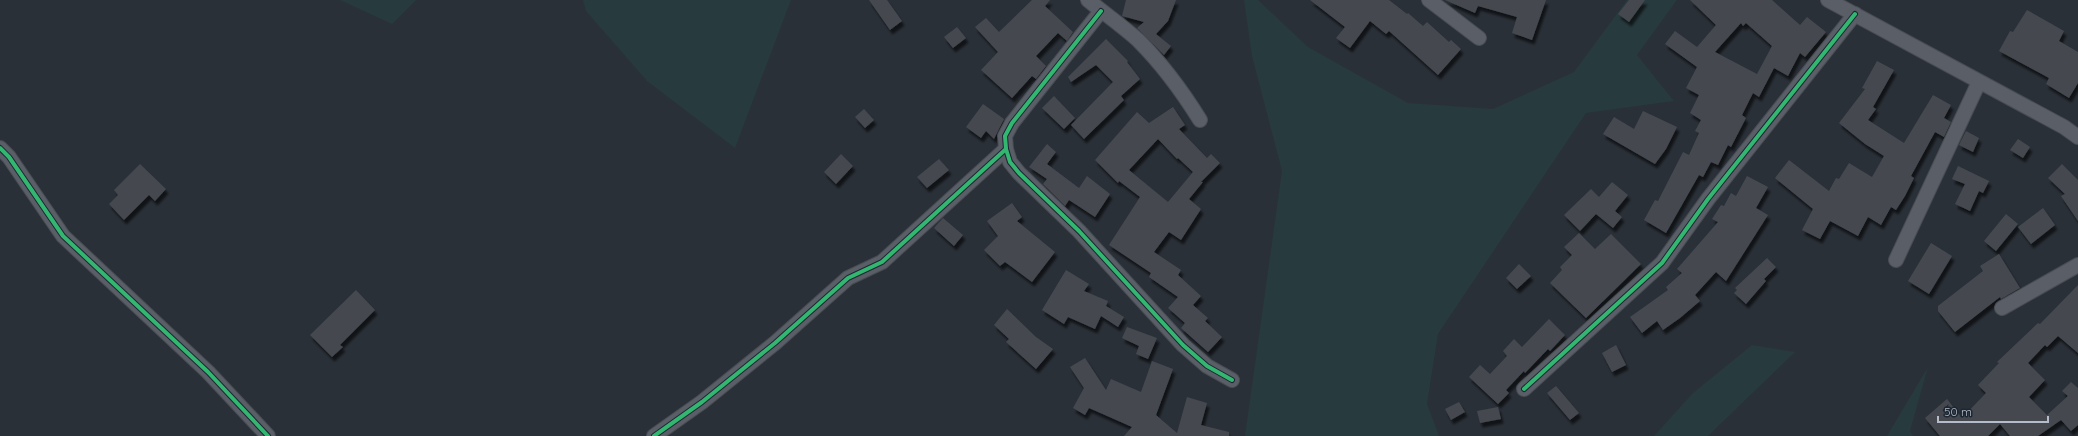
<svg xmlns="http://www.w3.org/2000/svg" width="2078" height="436" viewBox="0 0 2078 436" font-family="Quicksand,sans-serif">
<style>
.green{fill:#273a3e}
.building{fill:#444950;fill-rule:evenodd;filter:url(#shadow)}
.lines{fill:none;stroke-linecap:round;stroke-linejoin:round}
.street-casing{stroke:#484c53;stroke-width:16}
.street{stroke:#5a5e66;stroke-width:14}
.cycleway-casing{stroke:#1d2633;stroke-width:6}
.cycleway{stroke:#33b770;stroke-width:4}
</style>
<defs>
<filter id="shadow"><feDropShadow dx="2.5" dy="4.5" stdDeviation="1" flood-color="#0009"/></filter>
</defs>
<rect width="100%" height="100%" fill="#2a3038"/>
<g class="green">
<polygon points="340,0 416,0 392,24"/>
<polygon points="583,0 791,0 735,148 647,81 586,11"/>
<polygon points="1244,0 1258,0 1308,47 1408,103 1493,109 1574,72 1627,0 1677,0 1637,55 1674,101 1586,113 1438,334 1427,404 1439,436 1245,436 1282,171 1252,56"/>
<polygon points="1752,345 1795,352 1708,436 1654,436 1693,393"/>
<polygon points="1928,367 1910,431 1913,436 1887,436"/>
</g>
<g class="building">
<polygon points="869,0 887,0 902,21 890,30"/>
<polygon points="1032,0 1050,0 1045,6 1073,32 1067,41 1058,33 1036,56 1046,66 1036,79 1032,76 1012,98 981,70 998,52 975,27 986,18 999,32"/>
<polygon points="1126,0 1176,0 1168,21 1156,34 1171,46 1164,55 1137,28 1144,22 1122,16"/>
<polygon points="1310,0 1389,0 1407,14 1408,13 1423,26 1427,22 1449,42 1451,40 1461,49 1438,75 1389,31 1386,34 1370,21 1350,48 1336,38 1345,27"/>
<polygon points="1445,0 1546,0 1532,40 1512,33 1517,17 1478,6 1475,13"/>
<polygon points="1629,0 1645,0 1629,22 1618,14"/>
<path d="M1690 0H1772L1800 25 1807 17 1826 32 1805 57 1800 53 1788 76 1774 68 1759 97 1753 93 1742 115 1746 118 1731 147 1728 145 1718 165 1711 162 1703 177 1699 175 1666 233 1644 220 1655 200 1658 201 1683 152 1689 155 1699 133 1695 131 1701 120 1690 113 1699 95 1686 88 1697 67 1665 44 1675 31 1697 47 1716 25ZM1741 23 1743 26 1746 23 1772 46 1757 74 1715 52Z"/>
<polygon points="2027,10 2064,31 2059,41 2078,52 2078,83 2069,98 2046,84 2049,78 1999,51 2010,31 2013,32"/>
<polygon points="957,27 966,38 953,48 944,37"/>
<polygon points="1106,39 1128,61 1127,62 1140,79 1121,96 1124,100 1084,139 1071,125 1113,82 1096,65 1071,82 1068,77"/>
<polygon points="1877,61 1894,70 1873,107 1876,109 1868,120 1904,143 1933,95 1951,105 1944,118 1951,122 1944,137 1935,132 1911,176 1914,178 1905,196 1896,210 1891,207 1881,225 1868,217 1858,236 1830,221 1820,239 1802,230 1813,209 1775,178 1789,160 1829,191 1836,178 1839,179 1849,163 1872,177 1884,156 1865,144 1839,123 1865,89 1862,88"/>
<polygon points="1054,96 1075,118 1064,129 1042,108"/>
<polygon points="983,104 1004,119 994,139 986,131 981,138 966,127"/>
<path d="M1173 107 1185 125 1179 129 1207 158 1211 154 1220 163 1201 182H1203L1189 199 1201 209 1181 240 1169 232 1154 252 1181 270 1178 275 1201 296 1193 305 1208 318 1205 321 1222 337 1208 352 1181 328 1185 323 1168 308 1178 297 1149 277 1151 273 1109 245 1140 197 1119 181 1118 183 1095 160 1137 112 1149 123ZM1158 139 1177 159 1178 158 1193 172 1168 202 1129 170Z"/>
<polygon points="864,109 874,120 865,128 855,117"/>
<polygon points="1643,111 1677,127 1666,149 1655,164 1603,134 1614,117 1634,129"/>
<polygon points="1966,131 1979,138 1973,152 1959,145"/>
<polygon points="2018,139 2030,147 2023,158 2010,150"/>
<polygon points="1047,144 1056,152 1047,164 1079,188 1087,176 1110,194 1095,217 1069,200 1065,206 1043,184 1047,179 1029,167"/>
<polygon points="841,154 853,166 836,184 824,172"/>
<polygon points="939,159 949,170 927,188 917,177"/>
<polygon points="140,164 166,189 155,201 149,195 124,220 109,204 118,195 114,190"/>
<polygon points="2062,164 2078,180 2078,221 2061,196 2065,194 2048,178"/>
<polygon points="1958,166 1989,181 1983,193 1979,191 1970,211 1955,204 1965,184 1952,179"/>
<polygon points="1747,176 1768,187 1756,208 1768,215 1726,281 1716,272 1695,295 1700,301 1680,318 1663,330 1657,321 1642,333 1630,317 1668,290 1666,287 1682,273 1677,269 1718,222 1712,219 1721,205 1724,206 1731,193 1736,196"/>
<polygon points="1612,182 1628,195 1615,211 1622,217 1613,228 1596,214 1580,231 1564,215 1591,189 1599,197"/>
<polygon points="1012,203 1022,217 1017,221 1055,252 1032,282 1005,262 1000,266 984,250 998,236 987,221"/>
<polygon points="2043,208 2055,225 2031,244 2018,227"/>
<polygon points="2006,214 2018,224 1996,251 1984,241"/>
<polygon points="943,218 963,235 954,246 934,228"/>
<polygon points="1579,233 1595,249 1611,234 1641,264 1586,318 1550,283 1562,270 1560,267 1572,255 1564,247"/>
<polygon points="1931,243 1952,256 1929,294 1908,281"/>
<polygon points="1999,254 2020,288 2001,299 2000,297 1955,332 1938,311 1938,306 1983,271 1980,266"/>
<polygon points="1767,258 1776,267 1764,279 1766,281 1746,304 1734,293 1737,290 1735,288"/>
<polygon points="1519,264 1531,276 1517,289 1506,278"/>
<polygon points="1066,270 1089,284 1084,291 1108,301 1106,306 1124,317 1118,327 1101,316 1095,329 1068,317 1064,324 1042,310"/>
<polygon points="2078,285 2078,353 2058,336 2047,347 2045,345 2028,363 2045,380 2029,397 2047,415 2068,396 2062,391 2071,382 2078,388 2078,425 2071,431 2061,420 2038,436 2010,436 2000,424 1988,436 1940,436 1925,418 1947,399 1962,418 1986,393 1978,385 1999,363 1997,362 2038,323 2040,324"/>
<polygon points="356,290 375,310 340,345 343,347 332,357 310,335"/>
<polygon points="1007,309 1036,337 1053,349 1036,369 1006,342 1009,339 994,325"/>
<polygon points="1549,319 1565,335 1550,351 1548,349 1525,373 1524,371 1506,390 1509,393 1498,404 1469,377 1480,365 1490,374 1507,356 1503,351 1514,339 1522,347"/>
<polygon points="1127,327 1157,338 1148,359 1136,354 1139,346 1122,338"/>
<polygon points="1616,345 1626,365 1612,372 1602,353"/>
<polygon points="1085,358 1106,390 1111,379 1141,392 1152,361 1173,369 1156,415 1177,433 1187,397 1207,403 1201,425 1229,432 1229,436 1124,436 1132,427 1089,408 1085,415 1073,408 1084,388 1070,367"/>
<polygon points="1556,386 1579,413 1570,420 1547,393"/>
<polygon points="1459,402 1465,412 1451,420 1445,409"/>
<polygon points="1498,407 1501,419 1480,423 1477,411"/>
</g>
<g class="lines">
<g class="street-casing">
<g id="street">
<path d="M1088 0C1104 13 1122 26 1138 40 1162 64 1182 91 1200 120"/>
<polyline points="1429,0 1479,38"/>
<polyline points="1828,0 2064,127 2078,137"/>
<polyline points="1101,11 1012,123 1005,136 1006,149 1010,162 1019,173 1079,231 1183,345 1207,366 1232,380"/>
<polyline points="0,148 9,157 63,236 208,372 268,436"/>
<polyline points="1896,260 1979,82"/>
<polyline points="2002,308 2078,265"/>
<polyline points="1524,389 1662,263 1708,199 1855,14"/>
<polyline points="654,436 702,402 775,343 848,278 882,262 1006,149"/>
</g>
</g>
<use href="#street" class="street"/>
<g class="cycleway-casing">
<g id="cycleway">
<polyline points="1101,11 1012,123 1005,136 1006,149 1010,162 1019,173 1079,231 1183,345 1207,366 1232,380"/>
<polyline points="0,148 9,157 63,236 208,372 268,436"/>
<polyline points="1524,389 1662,263 1708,199 1855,14"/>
<polyline points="654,436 702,402 775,343 848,278 882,262 1006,149"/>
</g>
</g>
<use href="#cycleway" class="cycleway"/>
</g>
<path d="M1938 416v6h110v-6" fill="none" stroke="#b4bcc9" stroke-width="2"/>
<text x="1944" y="416" font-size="12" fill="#b4bcc9" stroke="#1d2633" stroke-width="3" paint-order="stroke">50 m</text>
</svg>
